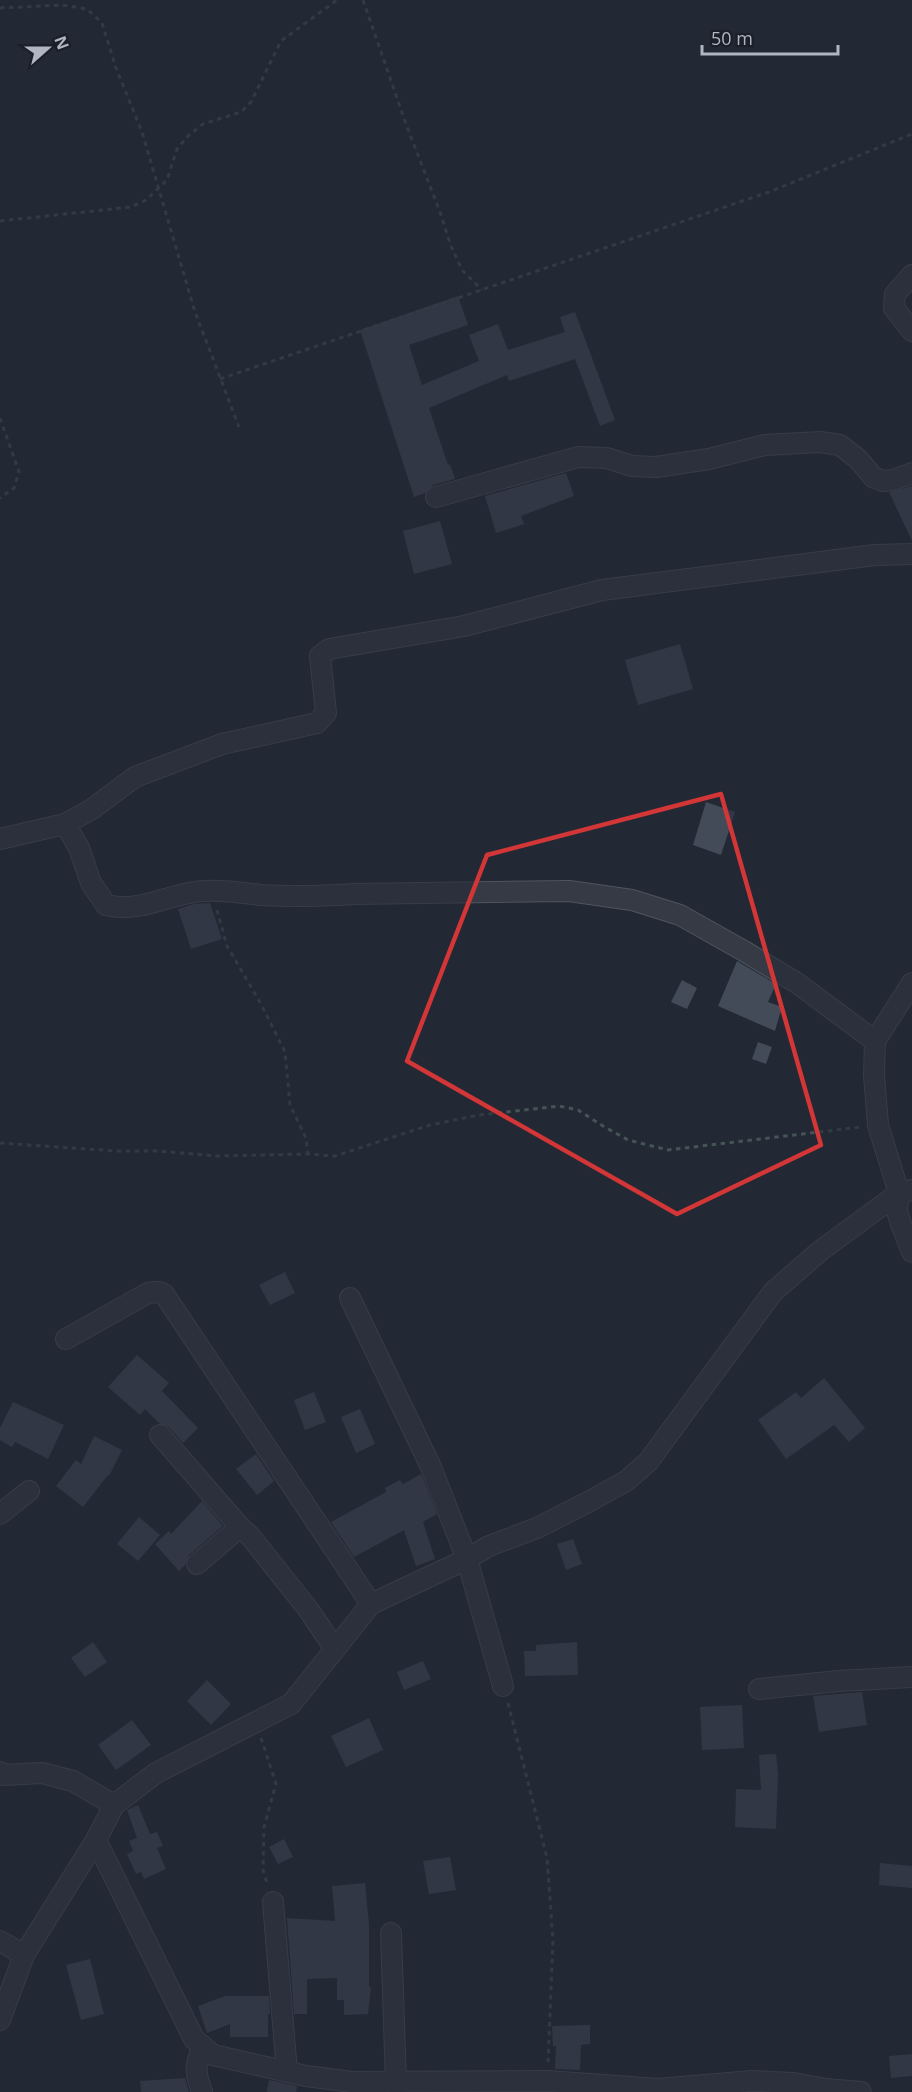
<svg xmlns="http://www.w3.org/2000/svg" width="912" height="2092" viewBox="0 0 912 2092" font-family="'Open Sans',sans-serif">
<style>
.building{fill:#434b58}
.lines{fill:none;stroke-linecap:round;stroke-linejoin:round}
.minor-casing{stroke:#4f555f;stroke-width:22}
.path{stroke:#455356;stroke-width:3;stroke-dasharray:4.5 4.5;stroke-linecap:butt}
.minor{stroke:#353a45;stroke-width:20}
.marked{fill:none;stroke:#d23637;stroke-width:4.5;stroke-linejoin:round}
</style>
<rect width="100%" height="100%" fill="#222834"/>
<g class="building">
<polygon points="458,296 468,325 409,345 422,385 479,361 469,335 498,324 508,350 565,332 560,317 575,312 615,420 600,426 575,359 509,381 507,375 429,408 448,465 450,464 455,479 433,485 425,493 414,497 360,330"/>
<polygon points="566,473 574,496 521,516 524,524 496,533 485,496"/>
<polygon points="912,486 912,541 889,492"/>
<polygon points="440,521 452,564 414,574 403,531"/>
<polygon points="680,644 693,689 638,705 625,660"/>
<polygon points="706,802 735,812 721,855 693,845"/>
<polygon points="210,903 222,939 191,949 178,909 194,904"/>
<polygon points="737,961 776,984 768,1002 782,1007 775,1031 718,1006"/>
<polygon points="682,980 697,988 687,1009 671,1002"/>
<polygon points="758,1042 772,1047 766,1064 752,1059"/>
<polygon points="285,1272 295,1293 270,1305 259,1285"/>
<polygon points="137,1355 169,1383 162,1391 198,1428 183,1443 169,1427 159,1423 145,1409 140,1415 108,1387"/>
<polygon points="824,1378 865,1428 849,1442 834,1425 786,1459 758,1420 796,1392 801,1398"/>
<polygon points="314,1392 326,1422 305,1430 294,1400"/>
<polygon points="13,1402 64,1425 48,1459 15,1442 12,1447 0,1440 0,1428"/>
<polygon points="360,1409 375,1444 356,1453 341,1417"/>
<polygon points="94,1436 122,1450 109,1476 108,1475 83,1507 56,1486 76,1460 81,1464"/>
<polygon points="256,1454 274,1481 257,1495 236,1469"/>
<polygon points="421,1474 437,1514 423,1522 435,1559 416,1566 404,1530 354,1557 331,1522 386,1492 385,1488 400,1480 403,1484"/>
<polygon points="202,1501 223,1526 189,1555 185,1565 179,1571 155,1544 169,1531 171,1534"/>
<polygon points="139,1517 160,1535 138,1561 117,1544"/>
<polygon points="573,1539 582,1564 566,1570 557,1544"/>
<polygon points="93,1642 107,1662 85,1677 71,1658"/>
<polygon points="577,1642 578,1675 525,1676 524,1651 536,1651 536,1645"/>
<polygon points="423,1661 431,1679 404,1690 397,1672"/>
<polygon points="207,1680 231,1704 211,1725 187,1701"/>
<polygon points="862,1692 867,1725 819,1732 813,1696"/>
<polygon points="742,1705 744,1748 702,1750 700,1707"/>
<polygon points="369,1718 383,1750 346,1767 331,1736"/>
<polygon points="132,1720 151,1745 116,1770 98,1745"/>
<polygon points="776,1754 778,1774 776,1829 735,1827 736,1789 761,1790 759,1755"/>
<polygon points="138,1805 150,1834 157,1832 163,1846 157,1848 166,1869 144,1879 141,1872 136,1874 127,1854 133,1851 129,1841 137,1838 127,1810"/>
<polygon points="284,1839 293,1857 278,1864 269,1847"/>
<polygon points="450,1857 456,1890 429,1894 423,1861"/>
<polygon points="880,1863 912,1866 912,1888 879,1885"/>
<polygon points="365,1883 369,1924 369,1987 371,1987 368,2014 344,2015 344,2000 337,2000 337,1978 307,1979 307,2014 294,2014 287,1918 335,1921 332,1886"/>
<polygon points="90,1959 104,2014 81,2020 66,1965"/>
<polygon points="225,1996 269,1996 270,2014 268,2014 268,2037 230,2037 230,2024 207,2033 198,2006"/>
<polygon points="590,2025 590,2044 581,2045 580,2070 555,2069 556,2046 553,2046 552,2026"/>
<polygon points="912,2054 912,2076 891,2078 889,2056"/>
<polygon points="185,2078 189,2092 141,2092 140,2081"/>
<polygon points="269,2080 297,2086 296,2092 267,2092"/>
</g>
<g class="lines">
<g class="minor-casing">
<g id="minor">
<polyline points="912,275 895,294 894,308 912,331"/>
<polyline points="436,497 578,457 607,458 632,466 656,467 709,459 765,445 820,442 840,445 859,460 873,477 883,481 893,480 912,473"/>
<polyline points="65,824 92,809 135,777 222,744 317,723 326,713 320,656 329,649 464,626 602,590 875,555 912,554"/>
<path d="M0 839 65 824 79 848 91 883 106 905C141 914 171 892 205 891 224 890 243 893 261 895 292 897 323 896 354 894L569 891 632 900 680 915 744 951 797 983 875 1041"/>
<polyline points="912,983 875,1041 874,1075 878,1125 899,1193 897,1211 901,1224 912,1252"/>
<polyline points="350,1298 430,1465 467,1559 503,1686"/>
<polyline points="66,1339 148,1293 158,1292 164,1294 371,1604"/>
<polyline points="160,1435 240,1527 250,1536 308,1609 335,1649"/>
<polyline points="0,1514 29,1491"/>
<polyline points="197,1564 240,1527"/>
<polyline points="759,1689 838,1681 912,1677"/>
<polyline points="0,1772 4,1775 42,1773 73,1781 114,1805"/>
<polyline points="96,1840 194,2039 213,2055 306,2076 352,2082 548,2081 658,2089 752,2081 793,2083 826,2089 861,2092"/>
<polyline points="273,1902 287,2072"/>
<polyline points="391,1933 396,2083"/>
<polyline points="0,1941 24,1955"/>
<polyline points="0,2020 24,1955 96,1840 114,1805 156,1773 291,1704 371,1604 467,1559 489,1546 537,1528 590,1501 626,1481 648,1462 773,1292 820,1251 899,1193 912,1190"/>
<path d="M202 2092C195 2072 194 2066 203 2047"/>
</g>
</g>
<g class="path">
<polyline points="363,0 406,124 440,212 451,246 462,270 482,290"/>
<polyline points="0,8 62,5 87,9 102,23 116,68 142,132 195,312 239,427"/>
<polyline points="0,221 131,207 146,200 167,180 177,149 189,135 203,124 241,112 251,102 281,41 337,0"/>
<polyline points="220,379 769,192 912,134"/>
<polyline points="0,418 19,472 14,488 0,498"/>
<polyline points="217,910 227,946 261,1004 285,1052 290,1105 306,1138 308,1153"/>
<polyline points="0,1143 116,1151 158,1151 218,1156 308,1154 335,1156 430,1125 479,1115 559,1106 578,1110 603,1126 628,1140 668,1150 861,1127"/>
<polyline points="508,1703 547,1858 553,1940 548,2063"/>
<polyline points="261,1738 276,1784 264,1827 263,1870 268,1886"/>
</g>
<use href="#minor" class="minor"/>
</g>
<path d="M0 0H912V2092H0ZM721 794 821 1145 677 1214 407 1061 487 855Z" fill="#222834" fill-opacity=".55" fill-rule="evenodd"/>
<path class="marked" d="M721 794 821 1145 677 1214 407 1061 487 855Z"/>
<g transform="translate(48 48) rotate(69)" stroke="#1a1f29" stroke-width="4.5" paint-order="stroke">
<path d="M0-4.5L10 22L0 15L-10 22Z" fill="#afb5c1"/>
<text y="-9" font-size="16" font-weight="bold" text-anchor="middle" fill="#afb5c1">N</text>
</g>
<path d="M702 45v9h136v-9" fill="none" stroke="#afb5c1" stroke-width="3"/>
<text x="711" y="45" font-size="18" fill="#afb5c1" stroke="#1a1f29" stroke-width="4.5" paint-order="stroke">50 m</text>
</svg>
